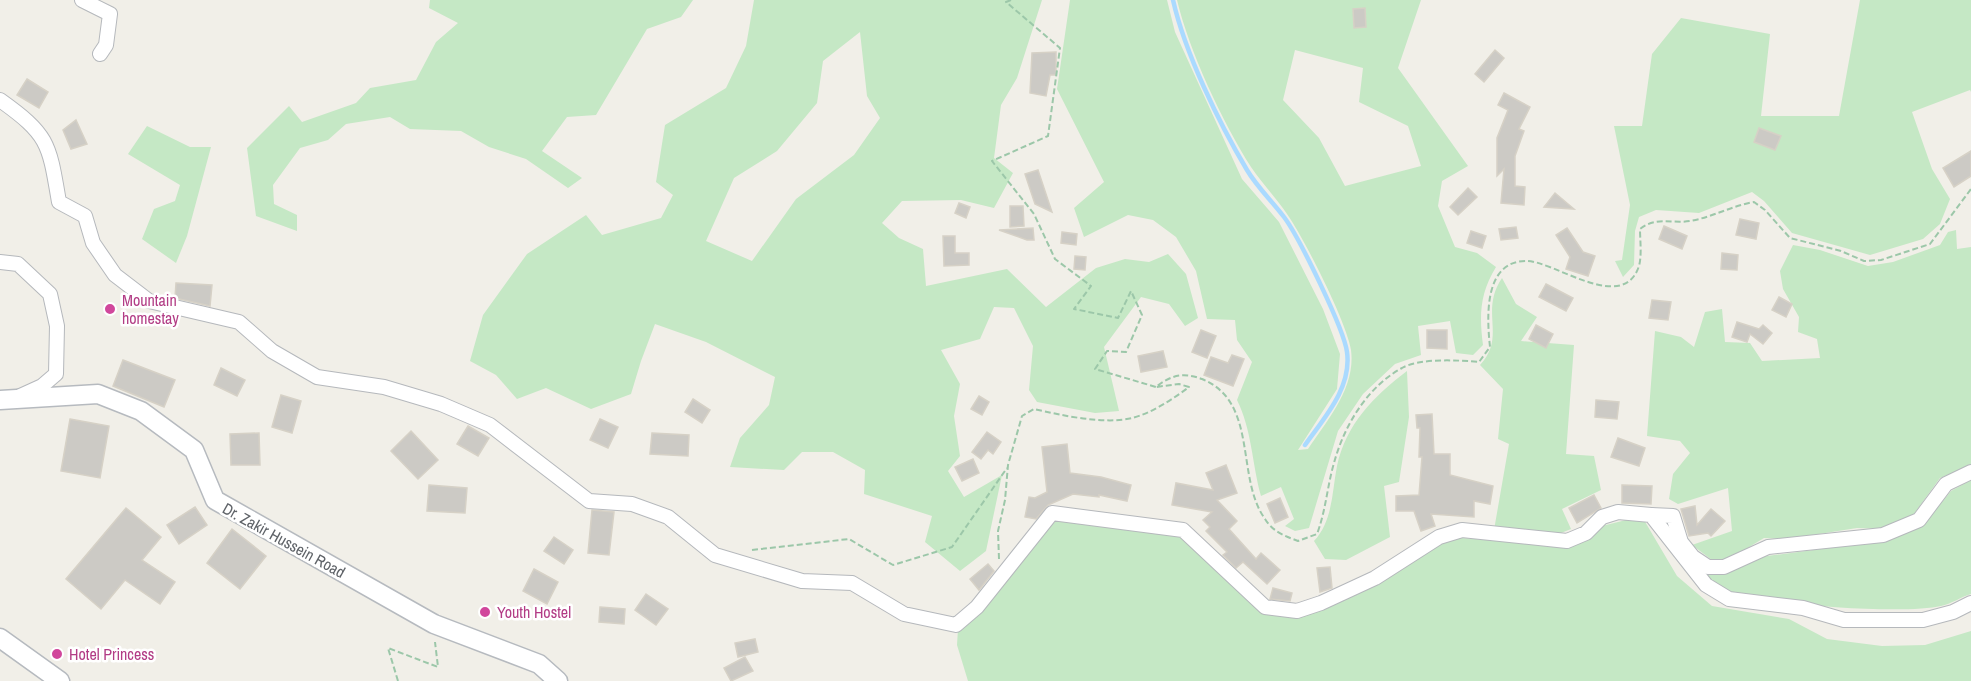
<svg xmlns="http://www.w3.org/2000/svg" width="1971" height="681" viewBox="0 0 1971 681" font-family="'Archivo Narrow',sans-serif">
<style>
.green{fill:#c5e8c5;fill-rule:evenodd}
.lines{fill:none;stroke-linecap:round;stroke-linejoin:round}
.stream{stroke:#aadaff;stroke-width:4.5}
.building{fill:#cccac5;stroke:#d6d1c6;stroke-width:1.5}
.street-casing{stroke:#b5b8bc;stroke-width:16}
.secondary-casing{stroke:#b6babf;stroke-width:21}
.path{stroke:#9cc7a9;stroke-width:2;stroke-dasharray:6 3;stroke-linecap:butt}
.street{stroke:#fff;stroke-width:14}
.secondary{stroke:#fff;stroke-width:18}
.hotel-dot{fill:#d1479c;stroke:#fff;stroke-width:2}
.labels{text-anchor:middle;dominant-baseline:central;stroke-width:5;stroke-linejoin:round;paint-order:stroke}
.hotel-label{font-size:16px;fill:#b23c85;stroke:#fff;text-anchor:start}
.street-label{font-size:16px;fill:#5f6368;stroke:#fff}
</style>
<rect width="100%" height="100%" fill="#f1efe8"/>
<g class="green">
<polygon points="430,0 693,0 681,17 647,29 596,115 567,117 542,151 582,178 568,188 526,159 489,147 461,131 410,129 390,117 346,124 328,140 300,148 273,185 274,204 297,215 297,231 256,216 247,148 289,106 302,122 356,103 370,88 416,80 436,42 458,23 429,8"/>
<path d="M754 0H1042L1017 78 1001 105 994 158 1013 173 994 208 961 200 902 201 882 223 899 238 923 249 926 286 1007 269 1046 307 1096 268 1125 259 1149 262 1168 254 1186 274 1198 318 1185 326 1169 304 1141 297 1104 347 1119 411 1095 413 1037 402 1029 390 1033 346 1014 308 994 307 980 339 941 350 960 384 954 416 960 456 948 471 964 497 1002 475 986 551 960 571 925 542 932 516 864 494 865 470 833 452H802L784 470 730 467 740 438 769 405 775 377 706 342 655 324 641 361 631 394 591 409 546 388 517 399 496 375 470 361 483 315 527 254 586 215 602 235 661 218 673 195 656 182 665 125 726 88 746 46ZM860 32 867 96 880 118 854 155 796 199 752 261 706 241 734 178 777 151 817 103 823 61Z"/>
<path d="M1070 0H1167L1175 32 1242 179 1279 222 1323 309 1340 354 1337 389 1298 450 1308 449C1327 420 1356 388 1351 350 1347 323 1304 238 1287 214 1276 198 1262 183 1251 167 1223 123 1189 51 1177 0H1421L1398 68 1468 166 1442 181 1438 206 1455 247 1477 253 1496 267C1480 293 1479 315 1483 345L1473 355 1456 353 1450 321 1418 326 1421 355 1395 364 1363 394 1338 431 1309 528 1295 531 1285 526 1294 519 1281 487 1261 496C1252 464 1252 430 1237 400L1252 362 1237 340 1235 320 1207 319 1196 271 1176 237 1153 220 1128 215 1084 237 1074 208 1104 182 1057 89ZM1295 50 1363 68 1359 102 1408 126 1421 166 1345 186 1319 138 1283 100Z"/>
<polygon points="1860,0 1971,0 1971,92 1970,90 1912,112 1932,169 1950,199 1940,224 1923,239 1870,255 1792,233 1764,201 1752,192 1699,213 1656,210 1639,217 1635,231 1634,265 1623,277 1615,261 1622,260 1630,205 1614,126 1642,126 1652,54 1681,18 1770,34 1761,116 1839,116"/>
<polygon points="147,126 190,147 211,147 187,236 176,263 142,239 154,209 175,201 180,185 128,154"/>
<polygon points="1956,230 1957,249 1971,247 1971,466 1940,478 1914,514 1883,529 1857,528 1787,539 1764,538 1726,561 1712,560 1692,545 1732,531 1728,488 1678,504 1669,499 1673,474 1690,453 1680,441 1647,436 1655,331 1681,337 1694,347 1705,312 1722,309 1725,342 1750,343 1762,361 1820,358 1817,339 1798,332 1799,317 1783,289 1780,271 1793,245 1820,250 1868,266 1893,262 1940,245 1948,232"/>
<path d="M1502 278 1516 304 1537 317 1521 341 1574 345 1566 454 1594 456 1601 490 1562 509 1571 529 1556 535 1494 530 1509 444 1498 439 1503 389 1480 365C1507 336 1479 312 1502 278Z"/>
<path d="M1407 371 1409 417 1399 482 1384 486 1390 537 1346 560 1325 559 1314 541C1333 521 1332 491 1337 466 1346 424 1374 396 1407 371Z"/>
<path d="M1971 480V594C1961 597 1951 604 1941 606 1902 615 1750 605 1717 586 1706 580 1697 565 1689 555L1701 565 1872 542 1929 518 1951 491Z"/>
<path d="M1060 519 1177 534 1262 610 1320 609 1375 586 1440 543 1462 538 1568 546 1592 538 1602 526 1630 519 1644 520 1677 576 1712 606 1789 619 1827 639 1882 646 1925 645 1971 631V681H968L957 645 958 629C981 609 1003 588 1020 564 1035 544 1037 532 1060 519Z"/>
</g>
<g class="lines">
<path class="stream" d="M1173 0C1185 53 1219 123 1247 170 1257 187 1272 201 1284 217 1299 237 1344 329 1347 352 1352 388 1324 418 1305 445"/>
</g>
<g class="building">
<polygon points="1365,8 1366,27 1354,28 1353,9"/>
<polygon points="1495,50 1504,58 1484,82 1475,74"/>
<polygon points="1056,52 1056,75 1050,75 1046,96 1030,93 1032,53"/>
<polygon points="27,79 48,92 39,108 17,95"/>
<polygon points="1504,93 1530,107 1519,129 1524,131 1515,156 1515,186 1525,187 1524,205 1501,203 1504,169 1497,176 1497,138 1508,110 1498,105"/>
<polygon points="76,120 87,144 71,149 63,130"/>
<polygon points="1759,128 1781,136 1775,150 1754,142"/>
<polygon points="1971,151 1971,176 1954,187 1943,168"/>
<polygon points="1038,170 1052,212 1035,204 1025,174"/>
<polygon points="1468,188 1477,197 1458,215 1450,207"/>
<polygon points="1555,193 1574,209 1544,207"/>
<polygon points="959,203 970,207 966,218 955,213"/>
<polygon points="1010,206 1023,206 1024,226 1010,227"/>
<polygon points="1740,219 1759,223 1756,239 1736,235"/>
<polygon points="1664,226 1687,236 1682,249 1659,239"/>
<polygon points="1516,227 1518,238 1501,240 1499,229"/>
<polygon points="1033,228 1034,240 1027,240 999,230"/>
<polygon points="1567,228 1583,252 1595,256 1588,276 1566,269 1570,257 1556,235"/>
<polygon points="1471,231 1486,236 1482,248 1467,243"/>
<polygon points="1062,232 1077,234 1076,245 1061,243"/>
<polygon points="943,236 955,236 955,253 969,253 969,265 944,266"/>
<polygon points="1722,253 1738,255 1737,270 1721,269"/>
<polygon points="1075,256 1086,257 1085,270 1074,269"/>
<polygon points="176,283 212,285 210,306 175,298"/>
<polygon points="1546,284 1573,298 1566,311 1539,297"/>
<polygon points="1779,297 1792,304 1786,317 1772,310"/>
<polygon points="1652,300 1671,302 1668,320 1649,318"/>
<polygon points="1737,322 1759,329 1763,325 1772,333 1763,344 1750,334 1747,342 1732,337"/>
<polygon points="1536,325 1553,334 1546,348 1529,339"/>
<polygon points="1201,330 1216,336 1207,358 1192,352"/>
<polygon points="1427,330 1447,330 1447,349 1427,348"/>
<polygon points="1163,351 1167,367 1141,372 1138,356"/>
<polygon points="1232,355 1244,359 1233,386 1204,375 1211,357 1228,363"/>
<polygon points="123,360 175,380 164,407 113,386"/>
<polygon points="221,368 245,380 237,396 214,385"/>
<polygon points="281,395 301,401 292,433 272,427"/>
<polygon points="979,396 989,402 982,415 971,409"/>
<polygon points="693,399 710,410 702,423 685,412"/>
<polygon points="1596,400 1619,402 1617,419 1595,417"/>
<polygon points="1432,414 1434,454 1450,454 1450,475 1493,486 1490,504 1474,501 1474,517 1431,514 1435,526 1421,531 1414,511 1396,511 1396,496 1419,495 1422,457 1419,457 1420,428 1417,428 1416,415"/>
<polygon points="70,419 109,426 100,478 61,471"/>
<polygon points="600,419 618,427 608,448 590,440"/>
<polygon points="468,426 489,438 478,456 457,444"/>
<polygon points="411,431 438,460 418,479 391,451"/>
<polygon points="987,432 1001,442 993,454 988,450 981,459 972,452"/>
<polygon points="259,433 260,465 231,465 230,434"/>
<polygon points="652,433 689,435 688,456 650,454"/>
<polygon points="1618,438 1645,448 1639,466 1611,457"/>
<polygon points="1067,444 1070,473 1101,477 1131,485 1127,501 1099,495 1099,497 1073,494 1048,505 1036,519 1025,517 1029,497 1035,498 1047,492 1042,447"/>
<polygon points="973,459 979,473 962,481 955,467"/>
<polygon points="1226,465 1237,493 1217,500 1237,521 1229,529 1256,559 1261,553 1280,570 1267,584 1243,562 1236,568 1223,555 1227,552 1206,531 1210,527 1203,520 1212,512 1172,505 1176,483 1213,490 1206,473"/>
<polygon points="429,485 467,488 465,513 427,511"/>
<polygon points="1622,485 1652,486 1651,504 1622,503"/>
<polygon points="1594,495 1601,508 1577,523 1569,508"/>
<polygon points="1280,498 1288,517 1275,523 1267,504"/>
<polygon points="1695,506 1697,525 1711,509 1725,521 1711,536 1708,533 1689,536 1681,509"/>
<polygon points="195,507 207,525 179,544 167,525"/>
<polygon points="126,508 161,537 142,560 175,582 160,604 125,580 101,609 66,579"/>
<polygon points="592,510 614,512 609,555 588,553"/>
<polygon points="232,529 266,556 240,589 207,563"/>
<polygon points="554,537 573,550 564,564 544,551"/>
<polygon points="988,564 994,571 979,590 970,579"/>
<polygon points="1330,567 1332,588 1320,592 1317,568"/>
<polygon points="534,569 558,582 547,604 523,591"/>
<polygon points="1273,588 1292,593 1290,601 1270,599"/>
<polygon points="646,594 668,609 656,625 635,610"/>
<polygon points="600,607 625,609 624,624 599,622"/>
<polygon points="755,639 758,652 738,657 735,643"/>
<polygon points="745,657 753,671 731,681 724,668"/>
</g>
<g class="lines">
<g class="street-casing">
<g id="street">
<polyline points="82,0 110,14 106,45 100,54"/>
<path d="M0 100C49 135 49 143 59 202L85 216 93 243 115 275 149 301 239 322 272 351 317 377 384 387 441 404 490 425 589 501 632 504 668 517 715 555 802 581 852 583 904 614 956 625 977 607 1052 513 1183 530 1265 607 1297 611 1321 603 1375 578 1439 537 1462 530 1567 541 1586 533 1602 517 1618 512 1651 515 1706 585 1729 599 1803 608 1844 620H1923L1953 612 1971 603"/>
<polyline points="0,262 18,264 50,294 57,326 56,374 42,386 20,396"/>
<polyline points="1651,515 1673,516 1681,542 1693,557 1708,567 1724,567 1768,547 1883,535 1919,520 1946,484 1971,472"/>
</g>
</g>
<g class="secondary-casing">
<g id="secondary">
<polyline points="0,400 98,394 141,411 194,450 215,500 434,624 539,664 558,681"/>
<polyline points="0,638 60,681"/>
</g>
</g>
<g class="path">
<polyline points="1011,0 1006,2 1060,48 1048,136 992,161 1034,214 1055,259 1091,286 1074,309 1118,318 1131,291 1142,315 1126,352 1107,351 1095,369 1156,387"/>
<polyline points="752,550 849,539 893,565 952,547 1007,468"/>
<path d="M999 559 998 531 1005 500 1008 465 1022 416 1034 409C1060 415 1105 425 1132 418 1152 413 1173 399 1189 387L1179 384 1156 387C1171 375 1183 372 1202 379 1259 402 1235 477 1265 519 1273 532 1285 536 1298 541L1317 534C1326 510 1327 487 1334 463 1344 426 1367 387 1402 368 1419 358 1458 360 1479 362L1490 347C1487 319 1483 261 1526 261 1553 260 1623 315 1639 266 1642 255 1640 240 1640 229 1657 216 1671 224 1690 221 1713 217 1731 206 1754 202L1765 210 1790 238 1841 251 1864 261 1881 260 1930 244 1971 189"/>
<polyline points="398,681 388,648 438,667 435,642"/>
</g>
<use href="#street" class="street"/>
<use href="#secondary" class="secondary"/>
</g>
<g class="hotel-dot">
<circle cx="110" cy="309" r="6"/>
<circle cx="485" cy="612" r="6"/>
<circle cx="57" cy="654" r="6"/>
</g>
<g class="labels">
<g class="hotel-label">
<text x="122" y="300">Mountain<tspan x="122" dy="18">homestay</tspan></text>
<text x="497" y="612">Youth Hostel</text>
<text x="69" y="654">Hotel Princess</text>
</g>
<g class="street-label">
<text transform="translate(284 540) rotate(29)">Dr. Zakir Hussein Road</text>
</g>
</g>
</svg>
